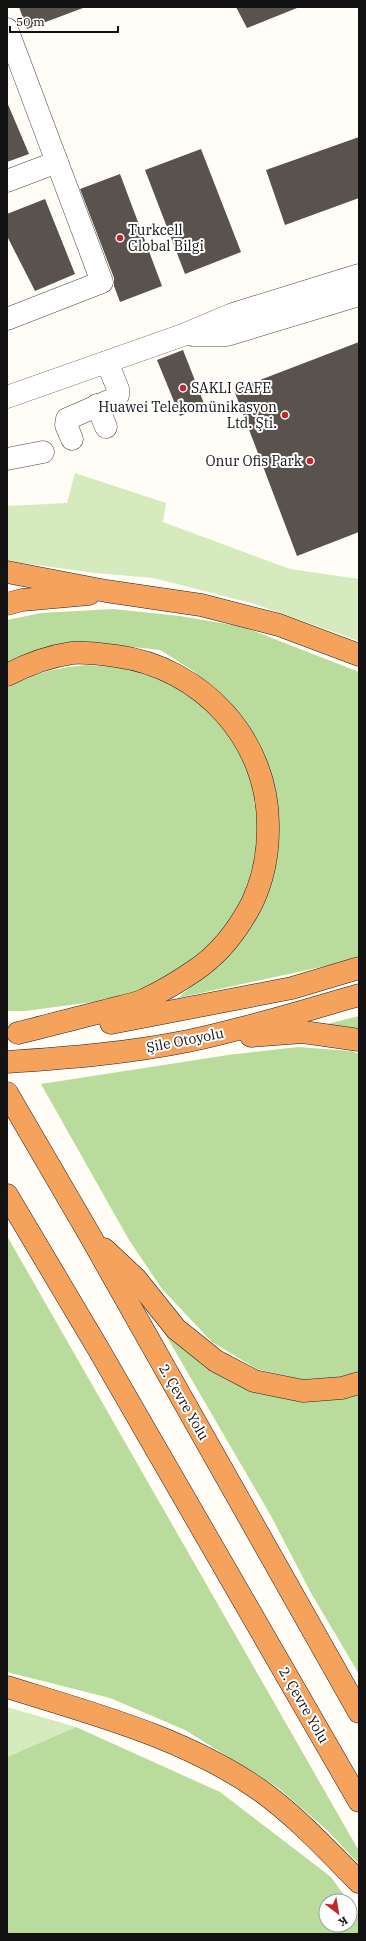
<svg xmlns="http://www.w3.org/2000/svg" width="366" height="1941" viewBox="0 0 366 1941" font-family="'IBM Plex Serif',serif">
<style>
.green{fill:#d5ebbd}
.forest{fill:#b9dc9c}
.building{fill:#5a524d}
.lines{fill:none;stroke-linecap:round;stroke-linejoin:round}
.minor-casing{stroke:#444;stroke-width:23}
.highway-casing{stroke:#222;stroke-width:23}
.minor{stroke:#fff;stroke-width:22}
.highway{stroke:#f5a25d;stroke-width:22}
.poi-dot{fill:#c4262e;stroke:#fff;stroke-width:1.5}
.labels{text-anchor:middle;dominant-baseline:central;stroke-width:4;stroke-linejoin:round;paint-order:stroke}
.poi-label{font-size:14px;fill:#111;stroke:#fff;text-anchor:start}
.street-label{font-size:14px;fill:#111;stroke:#fff}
</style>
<rect width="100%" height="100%" fill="#fffdf5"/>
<g class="green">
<polygon points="75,473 166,503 163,522 290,569 359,579 359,641 255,604 153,578 95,573 7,561 7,506 67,503"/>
<polygon points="7,1707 76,1727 7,1757"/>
</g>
<g class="forest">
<polygon points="113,609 180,616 244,627 359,672 359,956 344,962 178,998 235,948 266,897 268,765 244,719 195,672 160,650 105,644 7,666 7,620 41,613"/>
<path d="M87 665 118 667 144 673 184 690 221 723 245 757 258 804 260 846 250 889 222 933 179 971 123 998 25 1011H7V688C33 672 58 668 87 665Z"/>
<polygon points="359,1016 359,1031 327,1024"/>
<polygon points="298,1047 351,1051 359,1054 359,1375 308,1381 257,1369 212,1342 162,1289 129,1240 41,1084 228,1055"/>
<polygon points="7,1236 359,1851 359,1864 328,1831 277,1787 185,1730 110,1698 7,1672"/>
<polygon points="164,1332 217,1372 359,1394 359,1674 311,1593 271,1516"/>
<polygon points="76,1727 220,1792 331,1877 348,1901 326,1901 326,1925 350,1925 350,1903 359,1916 359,1934 7,1934 7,1757"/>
</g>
<g class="building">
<polygon points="19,7 82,7 83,8 27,29"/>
<polygon points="236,7 297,7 297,8 247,28"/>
<polygon points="7,102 29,154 7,162"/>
<polygon points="359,137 359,198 285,225 266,170"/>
<polygon points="201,149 241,252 185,274 145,170"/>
<polygon points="120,174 162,286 120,302 114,286 114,278 80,189"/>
<polygon points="45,199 75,274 35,291 7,236 7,214"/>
<polygon points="359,342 359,532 297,556 234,390"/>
<polygon points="183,350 205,406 180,416 157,360"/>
</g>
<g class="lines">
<g class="minor-casing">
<g id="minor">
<polyline points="7,29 102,282 7,319"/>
<polyline points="7,181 57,162"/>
<polyline points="193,335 227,335 359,295"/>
<polyline points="7,397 183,335 233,314 359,275"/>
<polyline points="97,405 106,427"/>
<polyline points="72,439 66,425 67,419 113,399 118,395 118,389 107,362"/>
<polyline points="7,459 43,452"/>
</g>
</g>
<g class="highway-casing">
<g id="highway">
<polyline points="7,572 106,591 201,605 279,625 359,655"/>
<polyline points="7,604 22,600 89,594"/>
<path d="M7 675C26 665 51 656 72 653 86 652 102 654 116 656 202 667 270 741 268 829 268 855 263 880 252 903 238 930 220 954 194 971 178 982 161 992 144 1000 132 1005 118 1007 105 1011 76 1018 47 1026 18 1033"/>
<polyline points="111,1023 292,988 359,968"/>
<polyline points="251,1036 303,1032 359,1040"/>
<path d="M7 1062C67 1058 129 1053 188 1041 246 1029 303 1011 359 995"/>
<polyline points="7,1093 88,1232 359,1712"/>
<polyline points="7,1195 99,1350 359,1801"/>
<polyline points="104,1249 136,1279 176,1329 216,1361 254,1381 303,1391 342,1388 359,1383"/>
<path d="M7 1687C94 1714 186 1738 261 1791 297 1817 328 1851 359 1882"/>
</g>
</g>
<use href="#minor" class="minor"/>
<use href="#highway" class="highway"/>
</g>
<g class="poi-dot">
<circle cx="120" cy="238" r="4"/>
<circle cx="183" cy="388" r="4"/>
<circle cx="285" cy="415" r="4"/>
<circle cx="310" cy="461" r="4"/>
</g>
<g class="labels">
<g class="poi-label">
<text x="128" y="230">Turkcell<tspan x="128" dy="16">Global Bilgi</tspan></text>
<text x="191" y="388">SAKLI CAFE</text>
<text x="277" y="407" text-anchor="end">Huawei Telekomünikasyon<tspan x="277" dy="16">Ltd. Şti.</tspan></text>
<text x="302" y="461" text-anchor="end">Onur Ofis Park</text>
</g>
<g class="street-label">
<text transform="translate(185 1040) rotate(-11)">Şile Otoyolu</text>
<text transform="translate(184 1402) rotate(60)">2. Çevre Yolu</text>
<text transform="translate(304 1705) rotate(60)">2. Çevre Yolu</text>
</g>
</g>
<rect width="366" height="1941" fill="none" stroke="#111111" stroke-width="16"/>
<g transform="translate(338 1913) rotate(149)"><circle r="19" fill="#ffffff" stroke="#a0a0a0"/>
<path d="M0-3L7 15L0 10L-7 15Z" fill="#c4262e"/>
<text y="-6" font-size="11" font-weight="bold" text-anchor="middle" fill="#111111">K</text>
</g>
<path d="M10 26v6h108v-6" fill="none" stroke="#111111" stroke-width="2"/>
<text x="16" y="26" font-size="12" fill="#111111" stroke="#ffffff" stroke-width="3" paint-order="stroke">50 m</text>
</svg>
